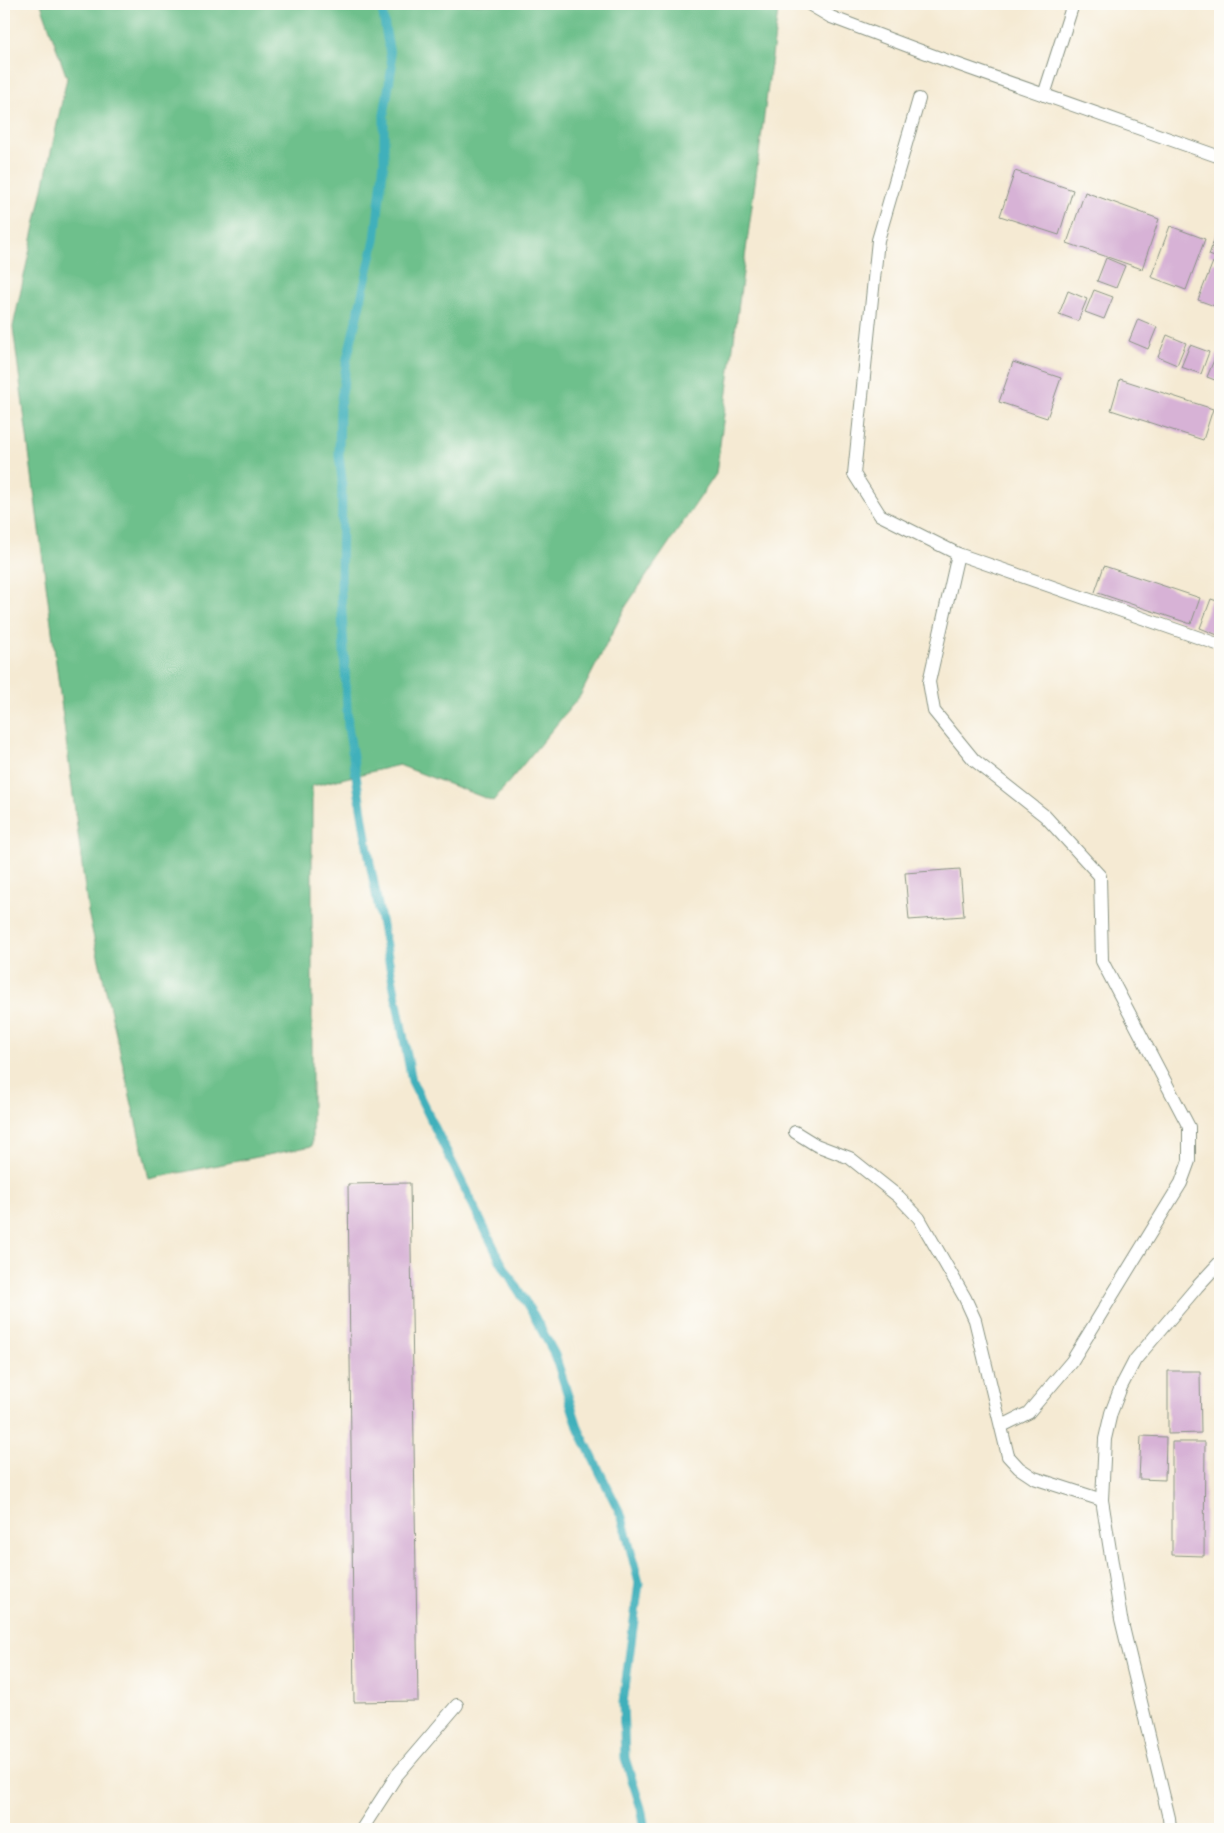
<svg xmlns="http://www.w3.org/2000/svg" width="1224" height="1833" viewBox="0 0 1224 1833" font-family="Alegreya,serif">
<style>
.forest{fill:#6ec08c;stroke:#467e60}
.lines{fill:none;stroke-linecap:round;stroke-linejoin:round}
.stream{stroke:#40b0bb;stroke-width:9}
.building{fill:#d7b2d6}
.lane-casing{stroke:#8a9484;stroke-width:14}
.lane{stroke:#fff;stroke-width:12}
</style>
<rect width="100%" height="100%" fill="#fdfcf7"/>
<filter id="ink" filterUnits="userSpaceOnUse"><feTurbulence type="fractalNoise" baseFrequency=".02" numOctaves="2"/><feDisplacementMap in="SourceGraphic" scale="10" xChannelSelector="R" yChannelSelector="G"/><feConvolveMatrix kernelMatrix="1 2 1 2 8 2 1 2 1" color-interpolation-filters="sRGB"/></filter>
<filter id="wash" filterUnits="userSpaceOnUse"><feTurbulence type="fractalNoise" baseFrequency=".0096" numOctaves="4" result="noise"/><feDisplacementMap in="SourceGraphic" scale="20" xChannelSelector="R" yChannelSelector="G"/><feGaussianBlur stdDeviation="1.12" result="paint"/><feColorMatrix in="noise" values="0 0 0 0 0 0 0 0 0 0 0 0 0 0 0 0 0 1.4 0 .05"/><feComposite in="paint" operator="in"/></filter>
<g filter="url(#wash)">
<rect width="100%" height="100%" fill="#f5ead3"/>
<polygon class="forest" points="41,4 779,4 716,474 626,606 580,696 493,801 399,765 312,786 312,1146 149,1179 88,912 13,327 67,78"/>
<g class="lines">
<polyline class="stream" points="381,4 392,66 384,115 384,161 375,240 347,359 340,406 339,456 342,479 341,594 348,726 370,863 412,1081 501,1262 533,1314 555,1355 579,1430 622,1517 639,1583 623,1703 625,1758 641,1808 645,1829"/>
</g>
<g id="blocks">
<g class="building">
<polygon points="1015,171 1073,190 1059,235 1000,216"/>
<polygon points="1085,192 1159,219 1142,269 1067,243"/>
<polygon points="1220,223 1220,259 1209,255"/>
<polygon points="1170,226 1205,239 1186,290 1151,277"/>
<polygon points="1106,258 1125,266 1116,288 1097,281"/>
<polygon points="1213,262 1220,265 1220,308 1198,300"/>
<polygon points="1094,290 1113,297 1104,319 1085,312"/>
<polygon points="1068,291 1087,299 1078,321 1059,314"/>
<polygon points="1138,319 1157,327 1148,349 1129,341"/>
<polygon points="1167,335 1186,343 1177,365 1158,357"/>
<polygon points="1190,345 1209,352 1201,374 1181,367"/>
<polygon points="1216,355 1220,357 1220,382 1207,377"/>
<polygon points="1013,362 1061,378 1047,418 999,402"/>
<polygon points="1120,379 1213,409 1203,440 1111,410"/>
<polygon points="1104,566 1200,598 1191,624 1095,592"/>
<polygon points="1211,599 1220,602 1220,636 1200,628"/>
<polygon points="960,869 964,916 909,920 905,873"/>
<polygon points="410,1183 418,1701 354,1702 348,1184"/>
<polygon points="1168,1371 1200,1371 1201,1433 1168,1434"/>
<polygon points="1141,1436 1166,1437 1165,1480 1139,1479"/>
<polygon points="1172,1442 1205,1442 1204,1556 1172,1555"/>
</g>
</g>
</g>
<g filter="url(#ink)">
<use href="#blocks" fill-opacity="0" stroke="#8a9484" stroke-width="1"/>
<g class="lines">
<g class="lane-casing">
<g id="lane">
<polyline points="809,4 831,17 937,57 1220,157"/>
<polyline points="1044,95 1073,4"/>
<polyline points="919,99 878,240 854,474 880,515 958,554 1220,645"/>
<polyline points="958,554 929,682 934,711 974,760 1045,816 1100,876 1102,961 1189,1127 1189,1161 1181,1183 1072,1361 1028,1413 1002,1426"/>
<polyline points="795,1132 816,1145 850,1158 899,1197 919,1218 965,1298 975,1320 1008,1456 1019,1468 1034,1478 1102,1500"/>
<polyline points="362,1829 397,1775 457,1705"/>
<polyline points="1170,1829 1169,1818 1121,1619 1102,1500 1105,1439 1111,1413 1121,1387 1135,1360 1197,1287 1220,1262"/>
</g>
</g>
<use href="#lane" class="lane"/>
</g>
</g>
<rect width="1224" height="1833" fill="none" stroke="#fdfcf7" stroke-width="20"/>
</svg>
